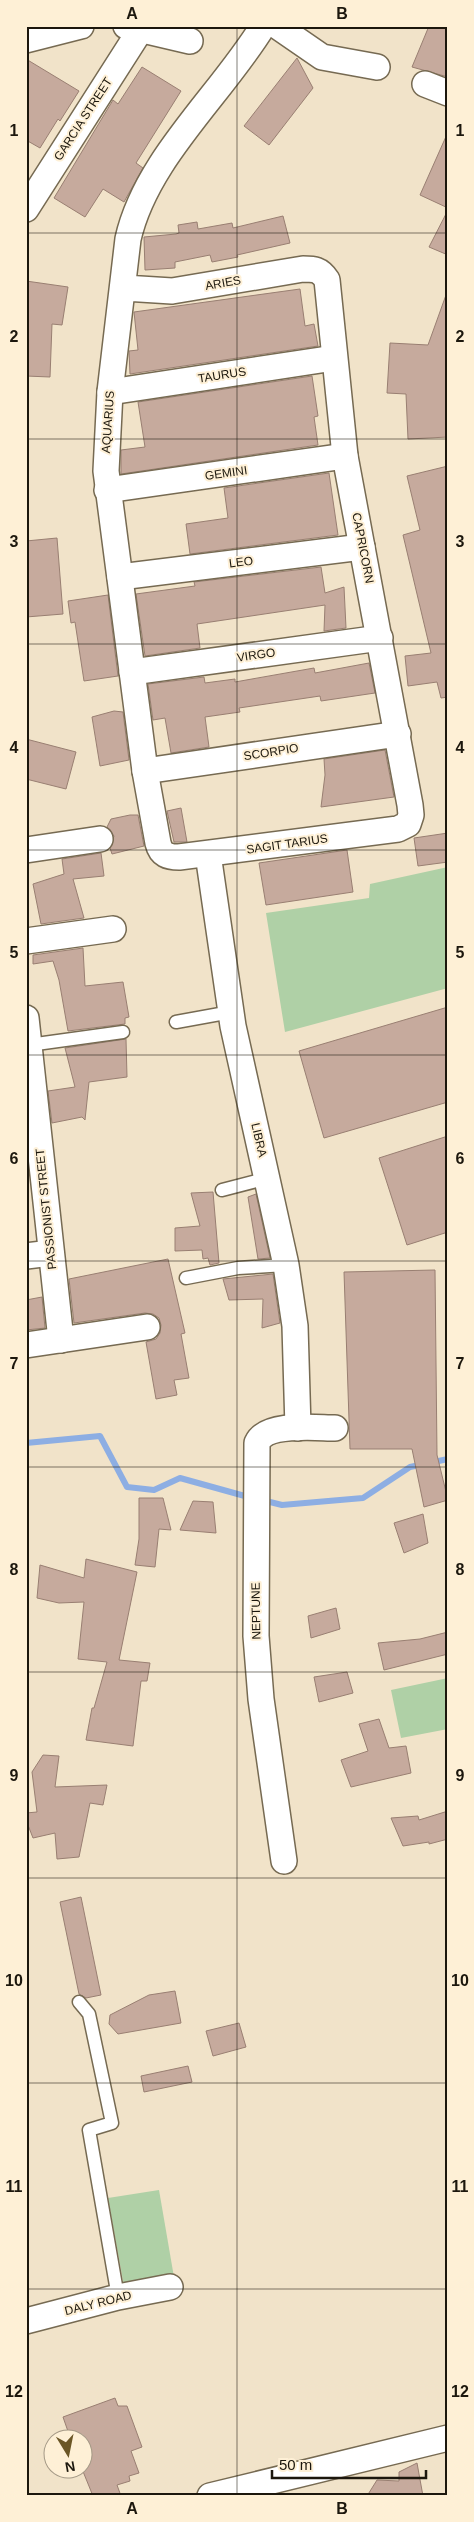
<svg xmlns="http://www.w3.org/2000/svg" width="474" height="2522" viewBox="0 0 474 2522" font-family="Arial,sans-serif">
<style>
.green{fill:#afd0a6}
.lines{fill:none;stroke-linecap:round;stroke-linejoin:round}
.stream{stroke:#8daee3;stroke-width:6}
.building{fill:#c6aa9d;stroke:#997f72}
.lane-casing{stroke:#766a52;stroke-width:15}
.street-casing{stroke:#766a52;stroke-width:28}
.lane{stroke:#fff;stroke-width:12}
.street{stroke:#fff;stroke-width:25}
.grid{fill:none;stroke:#1c170d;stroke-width:1;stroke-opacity:0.55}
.labels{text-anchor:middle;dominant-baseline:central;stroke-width:4;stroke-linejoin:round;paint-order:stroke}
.street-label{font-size:12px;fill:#1c170d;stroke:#fef0d6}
.neatline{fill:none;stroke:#1c170d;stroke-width:2}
.grid-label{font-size:16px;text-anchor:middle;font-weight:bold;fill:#1c170d}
</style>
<rect width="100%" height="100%" fill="#f1e3c9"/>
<g class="green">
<polygon points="448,867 448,988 285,1032 266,913 369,898 370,884"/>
<polygon points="448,1678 448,1729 401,1738 391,1690"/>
<polygon points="159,2190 175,2283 125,2292 108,2198"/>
</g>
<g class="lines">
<g class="stream">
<polyline points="26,1443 100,1436 127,1487 154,1490 180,1478 252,1498"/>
<polyline points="262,1500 282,1505 363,1498 410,1467 448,1459"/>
</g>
</g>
<g class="building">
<polygon points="429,26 448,26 448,77 412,67"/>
<polygon points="297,58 313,88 269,145 244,126"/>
<polygon points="26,59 79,91 60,121 58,119 40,148 26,140"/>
<polygon points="142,67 181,91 136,163 143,168 124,202 103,189 85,217 54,198 113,100 118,104"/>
<polygon points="448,132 448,208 420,195"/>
<polygon points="448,210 448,255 429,247"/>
<polygon points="283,216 290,243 237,255 238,257 212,262 210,255 175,262 175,268 145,270 144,237 176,234 179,233 178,225 197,222 198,229 232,223 233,228"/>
<polygon points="26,281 68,287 62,325 52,324 50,377 26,376"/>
<polygon points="300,289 305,326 314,324 318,346 130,374 129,351 138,350 134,312"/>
<polygon points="446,295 448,295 448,437 408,439 406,394 387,393 390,343 428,345"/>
<polygon points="312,376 318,416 314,417 318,445 121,474 121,450 145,447 138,402"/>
<polygon points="448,466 448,697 441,698 437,682 408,686 405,656 431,653 403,535 420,530 407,476"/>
<polygon points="329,473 338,535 190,554 186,524 228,518 224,488"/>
<polygon points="57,538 63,614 26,617 26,541"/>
<polygon points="321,567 325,593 344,587 346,628 324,631 325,605 197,624 200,648 145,656 136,594 195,586 194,582"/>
<polygon points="108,595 118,676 84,681 75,622 71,623 68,601"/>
<polygon points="369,663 375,693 321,701 320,696 239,708 240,712 205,717 209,747 171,753 165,718 153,720 148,684 204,677 205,683 235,679 235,682 314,668 315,673"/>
<polygon points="114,711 123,712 129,760 100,766 92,717"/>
<polygon points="26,739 76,752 66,789 26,779"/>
<polygon points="385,750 394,797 321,807 325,775 324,759"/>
<polygon points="181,808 187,842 174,842 167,811"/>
<polygon points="130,815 138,815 144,846 112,854 110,848 114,836 107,827 111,819"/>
<polygon points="448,833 448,862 418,866 414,838"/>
<polygon points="347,850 353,892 266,905 259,863"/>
<polygon points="101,853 104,876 73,879 84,918 41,924 33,884 64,874 62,859"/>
<polygon points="83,948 85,986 123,982 129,1017 125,1018 125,1024 68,1031 59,980 53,961 33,964 33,955"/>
<polygon points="448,1007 448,1102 324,1138 299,1051"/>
<polygon points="126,1039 127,1077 89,1082 85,1120 82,1117 52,1123 48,1091 75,1087 65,1048"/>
<polygon points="448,1136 448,1232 407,1245 379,1158"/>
<polygon points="213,1192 219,1263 210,1265 208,1258 203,1259 202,1250 175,1251 175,1228 200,1226 191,1193"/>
<polygon points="256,1194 270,1258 258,1259 248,1197"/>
<polygon points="168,1259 185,1333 181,1334 189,1378 174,1380 177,1395 156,1399 146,1342 156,1339 160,1333 161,1325 159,1318 153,1314 145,1313 74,1323 69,1279"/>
<polygon points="435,1270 437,1455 448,1500 424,1507 412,1449 350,1449 344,1272"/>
<polygon points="273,1274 280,1323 262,1328 263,1299 229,1300 223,1279"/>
<polygon points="42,1297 45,1328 26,1330 26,1300"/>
<polygon points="139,1498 163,1498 171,1530 159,1529 155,1567 135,1565 139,1539"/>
<polygon points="193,1501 213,1502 216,1533 180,1530"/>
<polygon points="423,1514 428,1543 404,1553 394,1523"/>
<polygon points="86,1559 137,1572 119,1660 150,1663 147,1681 141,1681 133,1746 86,1740 92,1708 94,1708 107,1662 78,1659 84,1602 59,1603 37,1598 40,1565 84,1578"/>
<polygon points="336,1608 340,1629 311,1638 308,1616"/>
<polygon points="448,1632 448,1654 384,1670 378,1643 420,1639"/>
<polygon points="347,1672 353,1693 319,1702 314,1677"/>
<polygon points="379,1719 389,1748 406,1746 411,1773 351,1787 341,1760 368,1751 359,1724"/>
<polygon points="43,1755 59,1756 55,1787 107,1785 103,1805 90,1803 79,1857 57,1859 55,1833 33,1838 26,1820 26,1813 37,1812 32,1772"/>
<polygon points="448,1811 448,1839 429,1844 429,1842 403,1846 391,1818 418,1816 419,1820"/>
<polygon points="81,1897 101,1995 86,1998 79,1994 60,1902"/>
<polygon points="175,1991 181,2023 118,2034 109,2024 110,2015 149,1995"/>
<polygon points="239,2023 246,2047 213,2056 206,2031"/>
<polygon points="188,2066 192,2082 144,2092 141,2076"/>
<polygon points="115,2398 118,2406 127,2406 142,2447 131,2451 139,2473 129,2476 130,2481 117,2485 121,2496 93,2496 82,2469 82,2440 71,2440 63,2417"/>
<polygon points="417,2463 423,2496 367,2496 377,2480 399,2481 399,2472"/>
</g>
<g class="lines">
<g class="lane-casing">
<g id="lane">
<polyline points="176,1022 231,1012"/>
<polyline points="29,1045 123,1032"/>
<polyline points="222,1190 268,1178"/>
<polyline points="186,1278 238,1268 286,1265"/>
<polyline points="79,2002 89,2014 112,2123 89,2130 118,2297"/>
</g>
</g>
<g class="street-casing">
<g id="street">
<polyline points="126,26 190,41"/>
<polyline points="277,26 322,57 377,67"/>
<polyline points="26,40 81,26"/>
<polyline points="425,84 448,93"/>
<polyline points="26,209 141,29"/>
<path d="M124 288 172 291 303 269C314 269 320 269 327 280L345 456 410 805 411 815 408 824 398 829 179 857C168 857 161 855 158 843L145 771 106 471 110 392 128 239C146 159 221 95 263 26"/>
<polyline points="110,392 334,358"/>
<polyline points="107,490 345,456"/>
<polyline points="120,577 362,547"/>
<polyline points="132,672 380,638"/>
<polyline points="145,771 398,734"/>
<polyline points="26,850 100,839"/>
<polyline points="208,854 233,1026 286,1265 295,1326 298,1428"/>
<polyline points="26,941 113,929"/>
<polyline points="26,1018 61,1340"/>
<polyline points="26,1256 51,1253"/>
<polyline points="26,1345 147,1327"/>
<path d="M284 1861 261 1699 256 1636 257 1443C266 1422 316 1428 335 1428"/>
<polyline points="26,2321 118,2297 170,2287"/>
<polyline points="210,2496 448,2438"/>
</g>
</g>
<use href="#lane" class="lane"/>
<use href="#street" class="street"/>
</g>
<path class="grid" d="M237 26V2496M26 233H448M26 439H448M26 644H448M26 850H448M26 1055H448M26 1261H448M26 1467H448M26 1672H448M26 1878H448M26 2083H448M26 2289H448"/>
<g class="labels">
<g class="street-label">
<text transform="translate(83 119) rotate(-57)">GARCIA STREET</text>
<text transform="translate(223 283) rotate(-10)">ARIES</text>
<text transform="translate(222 375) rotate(-9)">TAURUS</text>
<text transform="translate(108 422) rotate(-86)">AQUARIUS</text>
<text transform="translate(226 473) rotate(-8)">GEMINI</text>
<text transform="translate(363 548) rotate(79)">CAPRICORN</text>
<text transform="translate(241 562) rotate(-7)">LEO</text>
<text transform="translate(256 655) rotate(-8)">VIRGO</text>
<text transform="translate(271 752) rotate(-9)">SCORPIO</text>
<text transform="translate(287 844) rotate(-8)">SAGIT TARIUS</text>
<text transform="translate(259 1140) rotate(77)">LIBRA</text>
<text transform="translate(46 1209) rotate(-96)">PASSIONIST STREET</text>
<text transform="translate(256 1611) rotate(-91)">NEPTUNE</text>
<text transform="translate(98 2303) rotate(-14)">DALY ROAD</text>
</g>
</g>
<rect width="474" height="2522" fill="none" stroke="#fef0d6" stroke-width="55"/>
<g transform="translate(68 2454) rotate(170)"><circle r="24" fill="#fef0d6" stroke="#a49986"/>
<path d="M0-4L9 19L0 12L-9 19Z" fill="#6b5625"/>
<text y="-8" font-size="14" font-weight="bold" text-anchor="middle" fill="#1c170d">N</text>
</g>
<path d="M272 2470v8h154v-8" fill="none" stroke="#1c170d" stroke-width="2.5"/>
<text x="279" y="2470" font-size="15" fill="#1c170d" stroke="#fef0d6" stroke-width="4" paint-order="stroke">50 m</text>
<rect x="28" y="28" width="418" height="2466" class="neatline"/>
<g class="grid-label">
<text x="132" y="19">A</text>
<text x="342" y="19">B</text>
<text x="14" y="136">1</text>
<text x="460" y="136">1</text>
<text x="14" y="342">2</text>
<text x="460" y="342">2</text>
<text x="14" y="547">3</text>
<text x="460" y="547">3</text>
<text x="14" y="753">4</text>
<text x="460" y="753">4</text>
<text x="14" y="958">5</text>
<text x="460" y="958">5</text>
<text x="14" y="1164">6</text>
<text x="460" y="1164">6</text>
<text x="14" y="1369">7</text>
<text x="460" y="1369">7</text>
<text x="14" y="1575">8</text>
<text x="460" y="1575">8</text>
<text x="14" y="1781">9</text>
<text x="460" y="1781">9</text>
<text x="14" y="1986">10</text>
<text x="460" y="1986">10</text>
<text x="14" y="2192">11</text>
<text x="460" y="2192">11</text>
<text x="14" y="2397">12</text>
<text x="460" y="2397">12</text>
<text x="132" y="2514">A</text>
<text x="342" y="2514">B</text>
</g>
</svg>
